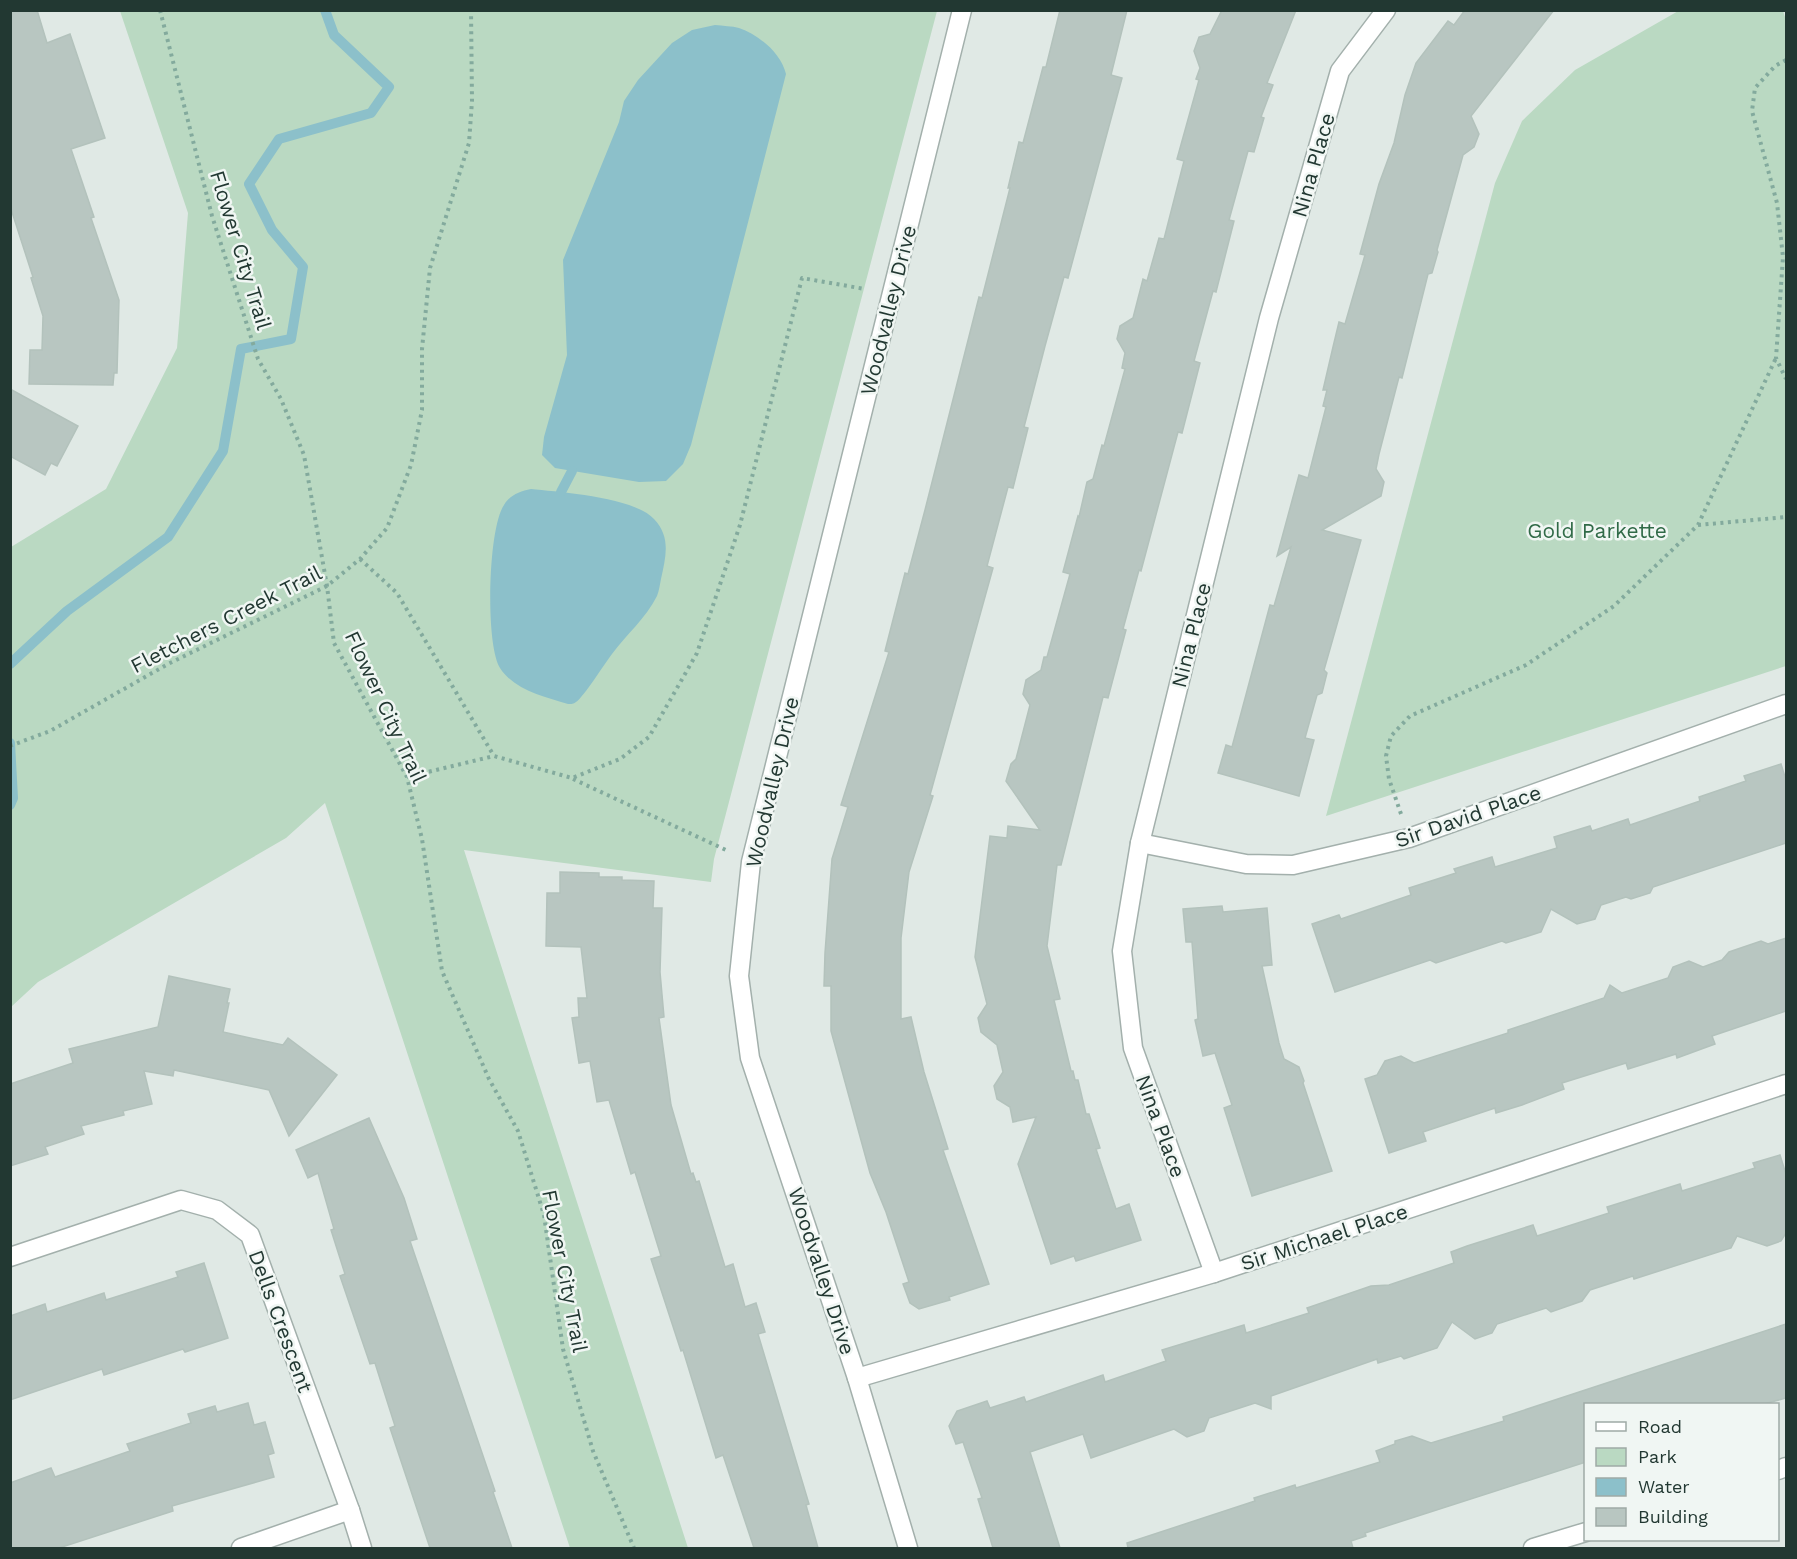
<svg xmlns="http://www.w3.org/2000/svg" width="1797" height="1559" viewBox="0 0 1797 1559" font-family="'Work Sans',sans-serif">
<style>
.park{fill:#bad9c2}
.water{fill:#8cc0ca}
.lines{fill:none;stroke-linecap:round;stroke-linejoin:round}
.stream{stroke:#8cc0ca;stroke-width:10}
.building{fill:#b8c6c1;stroke:#b3c2bc;stroke-width:1.5}
.minor-casing{stroke:#a3b0ac;stroke-width:21}
.path{stroke:#83aa9d;stroke-width:4;stroke-dasharray:3 4.5;stroke-linecap:butt}
.minor{stroke:#fff;stroke-width:18}
.labels{text-anchor:middle;dominant-baseline:central;stroke-width:5;stroke-linejoin:round;paint-order:stroke}
.street-label{font-size:21px;fill:#223832;stroke:#f0f6f3}
.park-label{font-size:21px;fill:#306a47;stroke:#f0f6f3}
</style>
<rect width="100%" height="100%" fill="#e0e9e5"/>
<g class="park">
<polygon points="1680,10 1783,11 1786,20 1786,666 1326,816 1495,183 1522,121 1575,70"/>
<polygon points="120,11 937,11 714,859 711,882 464,850 688,1548 570,1548 325,803 286,838 38,982 11,1007 11,547 106,489 177,348 188,213"/>
</g>
<g class="water">
<path d="M715 25C723 26 732 26 739 28 759 35 781 53 786 74L691 445 683 464 666 481 639 482 555 468 542 455 544 437 567 355 563 260 619 122 624 101 638 80 672 43 692 30Z"/>
<path d="M531 489C560 492 634 497 654 519 671 537 666 556 661 579 660 584 659 591 657 596 646 618 626 635 612 654 605 663 583 698 576 702 573 704 572 704 568 704 544 697 514 690 500 668 485 644 488 528 504 505 510 495 520 491 531 489Z"/>
</g>
<g class="lines">
<g class="stream">
<polyline points="561,492 572,471"/>
<polyline points="10,664 67,611 168,537 223,451 241,349 291,339 303,267 272,230 249,184 279,139 371,113 389,87 334,35 325,10"/>
<polyline points="10,743 13,798 10,805"/>
</g>
</g>
<g class="building">
<polygon points="10,10 37,10 47,43 70,34 105,138 71,149 94,217 91,218 119,300 117,373 114,373 113,385 29,384 30,350 42,350 43,316 31,278 33,277 10,206"/>
<polygon points="1060,10 1127,10 1111,75 1122,78 1068,278 1064,277 1045,346 1024,427 1028,428 1013,488 1008,487 987,566 993,568 930,795 933,796 909,872 901,938 901,1019 911,1017 924,1072 948,1149 943,1150 989,1284 949,1297 950,1300 919,1309 910,1303 903,1284 909,1282 886,1212 870,1173 831,1031 831,986 824,986 825,953 832,859 848,807 841,805 889,652 885,651 905,573 908,574 925,510 979,297 982,298 1010,188 1008,188 1019,142 1023,143 1043,67 1046,67"/>
<polygon points="1222,10 1296,10 1267,83 1273,85 1261,117 1264,118 1254,152 1248,151 1229,220 1234,221 1216,292 1213,291 1194,361 1200,363 1182,433 1178,432 1141,571 1139,570 1123,629 1126,630 1108,698 1103,697 1061,865 1057,865 1047,946 1060,999 1054,1000 1071,1071 1073,1071 1075,1080 1078,1080 1086,1114 1089,1114 1100,1148 1096,1149 1116,1209 1129,1204 1141,1240 1076,1261 1074,1256 1051,1264 1018,1164 1036,1117 1013,1122 1010,1107 997,1099 994,1086 1003,1072 997,1045 981,1032 978,1018 987,1004 975,957 990,836 1007,838 1008,826 1040,830 1006,781 1011,764 1016,759 1030,705 1023,694 1026,680 1041,670 1044,657 1047,657 1070,574 1063,572 1078,516 1079,517 1087,482 1093,479 1102,445 1104,446 1125,369 1122,368 1125,353 1117,339 1120,326 1133,318 1143,279 1147,281 1159,238 1164,239 1184,161 1177,159 1199,80 1196,79 1200,68 1194,51 1199,37 1210,34"/>
<polygon points="1465,10 1554,10 1471,116 1479,134 1474,147 1463,155 1437,250 1438,252 1432,273 1428,274 1402,378 1399,377 1379,454 1376,469 1384,482 1381,496 1322,530 1361,540 1324,670 1327,673 1322,693 1317,695 1305,738 1314,740 1299,796 1218,773 1226,745 1232,747 1270,605 1274,606 1291,547 1277,556 1299,475 1308,478 1326,407 1323,406 1327,390 1323,390 1333,347 1339,322 1345,324 1365,255 1360,254 1379,184 1394,143 1405,95 1416,63 1448,21 1454,25"/>
<polygon points="10,389 78,426 57,466 51,463 45,475 10,456"/>
<polygon points="1781,764 1786,780 1786,843 1653,887 1650,893 1631,899 1626,897 1601,905 1595,919 1577,924 1551,909 1541,932 1506,943 1502,941 1436,963 1430,960 1335,992 1312,924 1339,915 1341,919 1411,895 1409,888 1456,873 1454,869 1492,857 1495,867 1557,848 1554,837 1590,826 1592,831 1628,819 1630,825 1700,801 1699,797 1746,781 1744,776"/>
<polygon points="560,872 599,873 599,877 622,877 622,880 654,881 653,908 662,908 660,972 664,1017 659,1018 671,1105 691,1174 693,1173 696,1182 699,1181 725,1267 733,1264 745,1307 756,1303 765,1332 758,1334 809,1504 806,1505 818,1548 754,1548 723,1455 716,1458 683,1350 681,1351 651,1259 661,1256 635,1172 631,1174 609,1100 597,1102 590,1061 579,1063 572,1018 579,1017 578,998 587,998 581,947 546,946 547,893 560,893"/>
<polygon points="1222,906 1223,912 1267,908 1272,965 1262,966 1279,1043 1284,1059 1299,1067 1304,1081 1303,1083 1332,1171 1252,1196 1224,1108 1232,1105 1215,1053 1203,1056 1195,1020 1198,1019 1192,942 1186,942 1183,909"/>
<polygon points="1786,938 1786,1011 1712,1036 1715,1044 1677,1058 1676,1054 1628,1069 1626,1063 1562,1083 1564,1089 1522,1105 1496,1113 1495,1108 1423,1132 1426,1141 1389,1153 1365,1079 1377,1075 1385,1061 1401,1056 1414,1063 1508,1033 1508,1030 1604,998 1610,985 1622,993 1668,978 1673,967 1689,961 1703,967 1722,960 1729,952 1761,941 1768,944"/>
<polygon points="169,976 230,989 227,1003 229,1003 223,1032 283,1045 288,1038 337,1075 289,1136 269,1090 174,1070 173,1076 144,1071 152,1104 123,1111 124,1115 81,1126 84,1134 45,1147 48,1154 10,1166 10,1084 73,1063 69,1049 158,1027"/>
<polygon points="369,1118 404,1198 417,1239 410,1241 495,1491 493,1492 512,1548 430,1548 390,1428 395,1426 375,1363 370,1364 340,1276 345,1274 331,1230 334,1229 318,1173 308,1178 296,1150"/>
<polygon points="1780,1155 1786,1174 1786,1233 1781,1241 1767,1246 1737,1236 1731,1248 1634,1279 1633,1276 1590,1290 1582,1301 1551,1312 1546,1308 1497,1324 1492,1333 1475,1339 1452,1322 1437,1348 1404,1359 1401,1356 1378,1363 1377,1359 1271,1396 1271,1409 1255,1403 1209,1418 1204,1431 1187,1437 1174,1429 1091,1458 1083,1434 1030,1452 1060,1548 993,1548 978,1499 982,1498 963,1442 956,1444 949,1426 957,1411 987,1401 990,1408 1024,1397 1026,1402 1103,1375 1105,1382 1166,1361 1162,1350 1244,1325 1246,1333 1309,1313 1307,1308 1371,1286 1389,1285 1454,1263 1451,1252 1467,1246 1533,1225 1537,1236 1609,1213 1607,1207 1680,1184 1682,1191 1755,1168 1753,1163"/>
<polygon points="204,1263 228,1338 185,1352 183,1349 104,1375 102,1369 10,1400 10,1316 45,1304 47,1312 104,1293 106,1300 178,1277 176,1272"/>
<polygon points="1786,1324 1786,1398 1764,1404 1586,1404 1586,1462 1365,1533 1366,1536 1351,1541 1353,1548 1128,1548 1127,1543 1255,1501 1254,1498 1295,1485 1296,1488 1380,1462 1376,1451 1395,1444 1395,1441 1412,1436 1431,1443 1504,1421 1503,1417"/>
<polygon points="248,1403 254,1425 265,1422 274,1453 268,1455 274,1477 172,1506 173,1511 59,1548 10,1548 10,1483 51,1468 55,1477 130,1451 127,1444 191,1423 188,1414 215,1406 217,1412"/>
</g>
<g class="lines">
<g class="minor-casing">
<g id="minor">
<polyline points="1140,843 1246,864 1293,865 1409,838 1786,704"/>
<polyline points="10,1257 181,1200 217,1210 250,1235 350,1510 362,1548"/>
<polyline points="1214,1273 1133,1048 1122,951 1140,843 1269,318 1340,71 1386,10"/>
<polyline points="857,1378 1214,1273 1786,1084"/>
<polyline points="1778,1470 1786,1467"/>
<polyline points="241,1548 350,1510"/>
<polyline points="908,1548 857,1378 750,1058 739,976 751,862 962,10"/>
<polyline points="1533,1548 1586,1532"/>
</g>
</g>
<g class="path">
<polyline points="160,10 212,216 258,359 281,399 304,455 327,586 334,643 407,777 422,839 442,971 489,1079 518,1131 544,1215 563,1349 593,1451 634,1548"/>
<polyline points="1786,60 1775,66 1755,88 1752,111 1777,203 1783,257 1776,358 1786,379"/>
<polyline points="1698,525 1786,517"/>
<polyline points="360,559 397,593 494,756"/>
<polyline points="10,746 50,731 168,664 327,586 360,559 387,528 411,465 422,410 422,349 430,268 469,143 472,101 471,10"/>
<polyline points="407,777 494,756 572,778 620,759 649,737 697,653 740,525 802,278 865,289"/>
<polyline points="573,779 726,850"/>
<polyline points="1401,814 1389,779 1386,756 1391,736 1410,716 1526,665 1614,606 1698,525 1776,358"/>
</g>
<use href="#minor" class="minor"/>
</g>
<g class="labels">
<g class="street-label">
<text transform="translate(1313 165) rotate(-74)">Nina Place</text>
<text transform="translate(241 250) rotate(73)">Flower City Trail</text>
<text transform="translate(888 310) rotate(-76)">Woodvalley Drive</text>
<text transform="translate(226 619) rotate(-27)">Fletchers Creek Trail</text>
<text transform="translate(1191 635) rotate(-76)">Nina Place</text>
<text transform="translate(386 707) rotate(65)">Flower City Trail</text>
<text transform="translate(772 782) rotate(-77)">Woodvalley Drive</text>
<text transform="translate(1468 816) rotate(-19)">Sir David Place</text>
<text transform="translate(1161 1126) rotate(70)">Nina Place</text>
<text transform="translate(1324 1237) rotate(-18)">Sir Michael Place</text>
<text transform="translate(565 1271) rotate(79)">Flower City Trail</text>
<text transform="translate(822 1271) rotate(72)">Woodvalley Drive</text>
<text transform="translate(281 1321) rotate(70)">Dells Crescent</text>
</g>
<g class="park-label">
<text x="1597" y="530">Gold Parkette</text>
</g>
</g>
<rect width="1797" height="1559" fill="none" stroke="#223832" stroke-width="24"/>
<rect x="1584" y="1403" width="195" height="138" fill="#f0f6f3" stroke="#9eaaa6" stroke-width="1.5"/>
<rect x="1596" y="1422" width="30" height="9" fill="#ffffff" stroke="#9eaaa6" stroke-width="1.5"/>
<text x="1638" y="1433" font-size="18" fill="#223832">Road</text>
<rect x="1596" y="1448" width="30" height="18" fill="#bad9c2" stroke="#9eaaa6" stroke-width="1.5"/>
<text x="1638" y="1463" font-size="18" fill="#223832">Park</text>
<rect x="1596" y="1478" width="30" height="18" fill="#8cc0ca" stroke="#9eaaa6" stroke-width="1.5"/>
<text x="1638" y="1493" font-size="18" fill="#223832">Water</text>
<rect x="1596" y="1508" width="30" height="18" fill="#b8c6c1" stroke="#9eaaa6" stroke-width="1.5"/>
<text x="1638" y="1523" font-size="18" fill="#223832">Building</text>
</svg>
